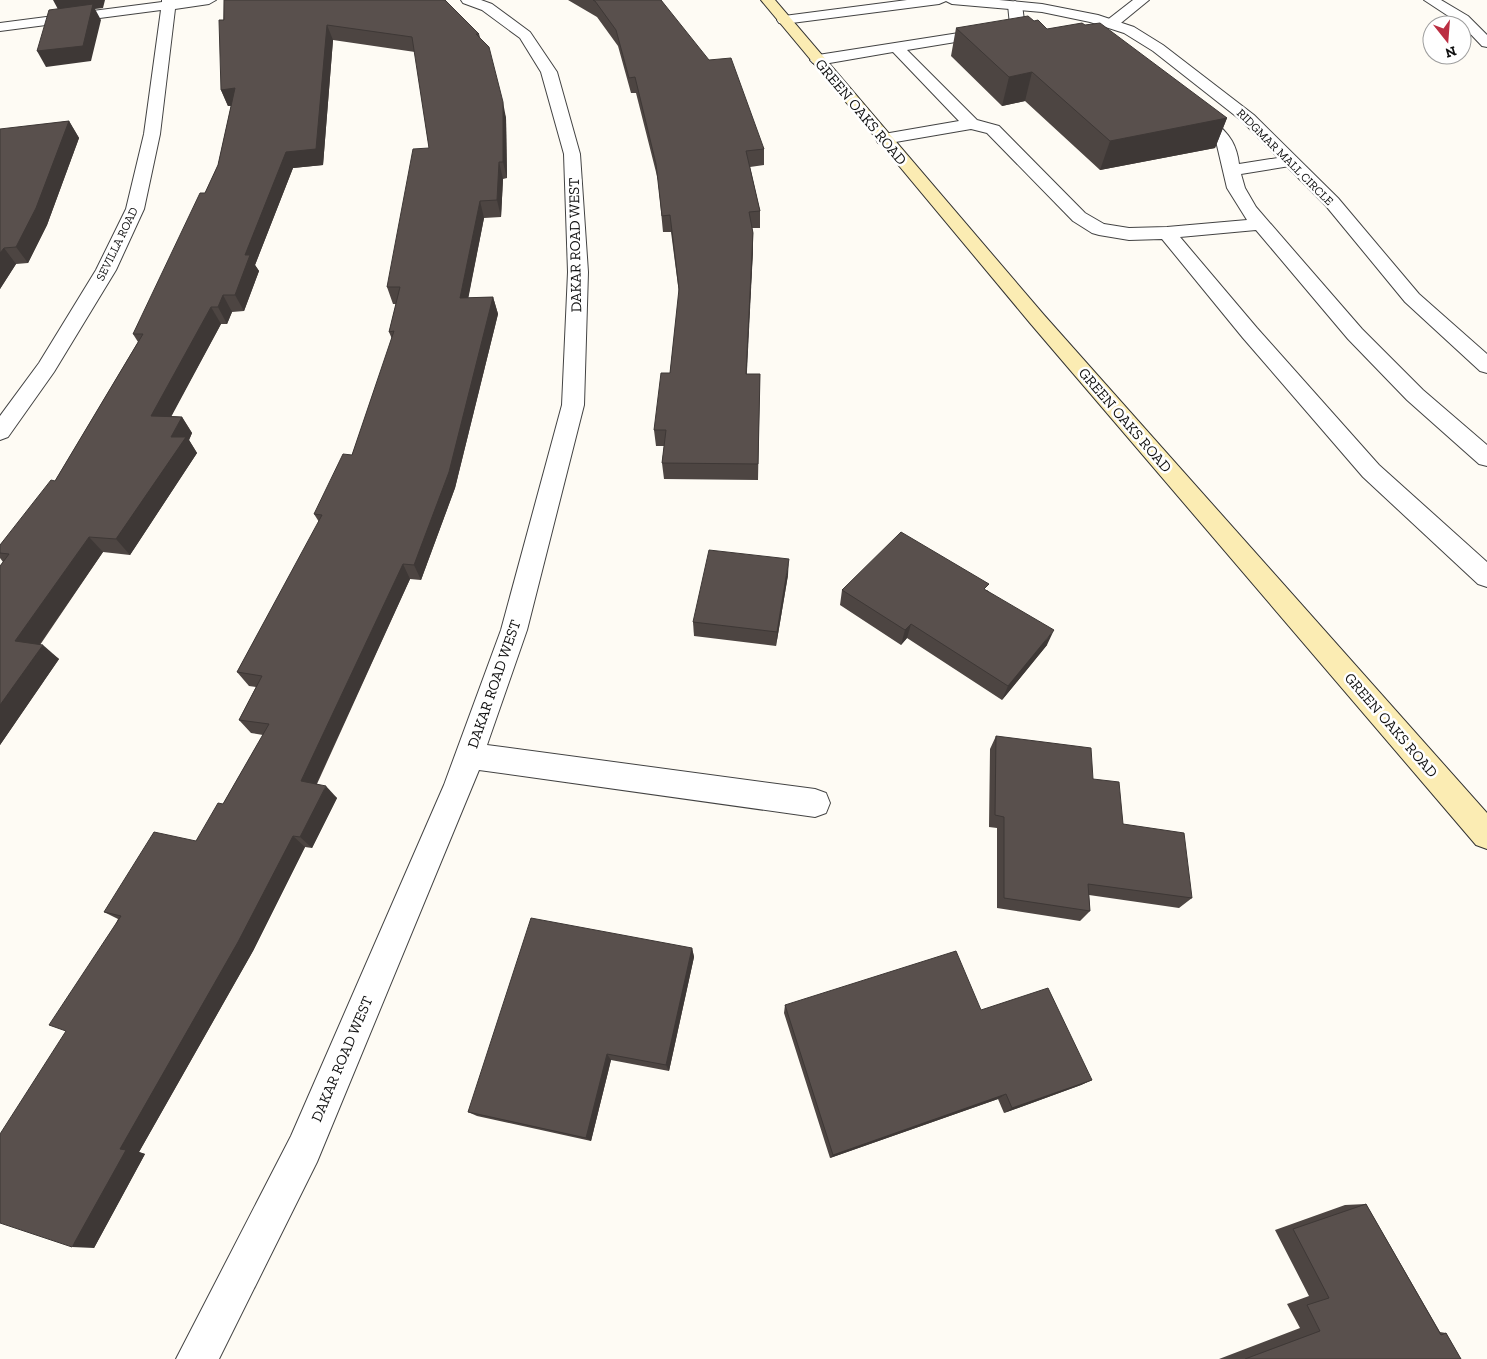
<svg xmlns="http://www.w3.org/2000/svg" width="1487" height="1359" viewBox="0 0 1487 1359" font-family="'Zilla Slab',serif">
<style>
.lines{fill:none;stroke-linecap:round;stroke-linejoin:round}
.service-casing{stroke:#434343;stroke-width:2}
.minor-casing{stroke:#434343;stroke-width:2}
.secondary-casing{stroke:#323232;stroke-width:2}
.service{fill:#fff;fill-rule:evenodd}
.minor{fill:#fff;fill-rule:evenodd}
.secondary{fill:#fbecb3;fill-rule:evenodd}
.wall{fill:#4d4542}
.shaded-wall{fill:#3e3836}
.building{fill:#59504d;stroke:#3e3836}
.labels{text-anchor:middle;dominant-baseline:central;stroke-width:5;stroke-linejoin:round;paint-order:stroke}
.far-street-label{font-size:12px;fill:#101010;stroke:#fff}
.street-label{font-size:15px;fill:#101010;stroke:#fff}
</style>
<rect width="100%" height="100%" fill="#fefbf4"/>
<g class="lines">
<g class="service-casing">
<g id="service">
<polygon points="1133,0 1149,0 1116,27 1106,27 1104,24 1106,21"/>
<polygon points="1424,0 1441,0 1468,16 1487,35 1487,47 1482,46 1462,25"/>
<path d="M1015 1 1022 5 1025 28 1023 31 907 50 977 120 999 126 1085 213 1104 224 1129 228 1167 227 1247 220 1227 188 1216 141 1185 115 1183 112 1185 109C1200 105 1225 129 1232 141 1236 148 1238 156 1239 164L1290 156 1296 157 1299 161 1296 165 1241 174 1245 188 1256 207 1362 329 1423 390 1487 445V466L1479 464 1407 400 1348 339 1256 230 1180 237 1257 328 1379 465 1487 562V587L1478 584 1363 477 1243 338 1162 239 1129 240 1099 235 1092 233 1073 221 987 133 971 129 884 144 878 143 876 139 878 135 959 121 893 52 818 65 813 63 810 60 813 57 818 55 1010 25 1008 5Z"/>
</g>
</g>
<g class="minor-casing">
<g id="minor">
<polygon points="162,0 216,0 209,4 175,9 160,134 144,209 116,270 54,372 8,437 0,440 0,416 39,363 96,270 126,209 144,134 161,10 0,31 0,23 162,2"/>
<polygon points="461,0 481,0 492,4 530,32 557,72 580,154 588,272 584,405 527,630 487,745 815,789 826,793 830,803 826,813 815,817 479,770 317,1162 219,1359 176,1359 291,1136 444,785 501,630 562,405 568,272 564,154 541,72 520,38 482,10 463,3"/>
<polygon points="907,0 999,0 1042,4 1098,15 1134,27 1163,45 1254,115 1338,198 1419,294 1487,354 1487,373 1480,371 1405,302 1326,206 1242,121 1153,51 1124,33 1090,22 1042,12 952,4 946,1 939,4 784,24 779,23 777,20 779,17 784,16"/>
</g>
</g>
<g class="secondary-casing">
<polygon id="secondary" points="761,0 775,0 1044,315 1487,813 1487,849 1476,845 1030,323"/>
</g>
<use href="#service" class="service"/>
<use href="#minor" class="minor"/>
<use href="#secondary" class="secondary"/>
</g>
<g class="wall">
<polygon points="224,0 479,34 506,118 507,178 503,179 501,217 484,218 468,298 493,297 498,314 455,488 421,580 410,579 317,784 337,798 312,848 305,847 253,951 139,1152 145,1154 94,1248 66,1031 118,919 104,912 196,841 223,804 263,735 251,733 239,720 256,687 249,686 237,672 319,522 314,514 352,455 392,339 389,332 396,304 393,304 387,287 429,148 415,52 333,40 323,165 293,168 255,265 259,271 244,311 232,312 227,324 221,324 171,416 182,417 192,433 189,440 197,453 130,555 103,552 40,645 59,659 0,745 0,566 3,562 0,558 0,545 55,481 138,342 133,334 205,193 218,165 231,106 228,106 221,90"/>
<polygon points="568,0 661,0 764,149 764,165 750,167 760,211 760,228 752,228 753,233 753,250 746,374 760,374 758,480 664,479 662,463 664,446 656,446 654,430 670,373 679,293 671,232 663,232 658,180 636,93 631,93 618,46 597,17"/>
<polygon points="1034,21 1047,29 1085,25 1227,118 1215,148 1100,170 1025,101 1002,106 951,56 956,28"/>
<polygon points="69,121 79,138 47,225 28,263 16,264 0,289 0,130"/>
<polygon points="788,575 776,646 694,636 693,622"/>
<polygon points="842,590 987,590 1047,645 1002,700 907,638 901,645 840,605"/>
<polygon points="996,736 1093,779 1123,824 1192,898 1179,908 1089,895 1090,911 1080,921 997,908 997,828 989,827 990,749"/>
<polygon points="692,948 694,957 669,1071 611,1060 591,1141 477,1116 468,1112"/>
<polygon points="785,1005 981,1010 1092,1080 1081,1085 1004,1113 998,1099 830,1158 784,1013"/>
<polygon points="1366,1204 1440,1332 1446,1333 1461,1359 1219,1359 1300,1328 1287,1304 1309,1296 1275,1230 1345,1205"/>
</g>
<g class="shaded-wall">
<polygon points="53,0 105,0 103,8 95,9 101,20 91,61 46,67 37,51 60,13"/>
<polygon points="327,25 333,40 323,165 293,168 255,265 259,271 244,311 235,295 245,255"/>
<polygon points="1032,72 1025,101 1002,106 1009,77"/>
<polygon points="235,88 242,104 228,106 221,90"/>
<polygon points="503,102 506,118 507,178 503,162"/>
<polygon points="1227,118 1215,148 1100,170 1110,141"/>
<polygon points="69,121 79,138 47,225 28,263 16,247"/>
<polygon points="499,162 503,179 501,217 497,200"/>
<polygon points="480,201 484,218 465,315 460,298"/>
<polygon points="753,233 753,250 746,391 746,374"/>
<polygon points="4,248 16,264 0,289 0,253"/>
<polygon points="223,295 232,312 227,324 218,307"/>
<polygon points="493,297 498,314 455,488 421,580 414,565"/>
<polygon points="211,307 221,324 163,432 151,416"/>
<polygon points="182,417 192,433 189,440 197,453 130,555 116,539"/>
<polygon points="89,537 103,552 32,655 15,641"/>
<polygon points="789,559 788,575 776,646 777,632"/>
<polygon points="403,564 410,579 312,793 301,781"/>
<polygon points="911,624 907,638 901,645 905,630"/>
<polygon points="1054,630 1047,645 1002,700 1008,686"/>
<polygon points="43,645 59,659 0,745 0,705"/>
<polygon points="326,786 337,798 312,848 300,837"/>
<polygon points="293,836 305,847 253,951 139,1152 145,1154 94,1248 72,1247 120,1149"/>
<polygon points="692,948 694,957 669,1071 666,1065"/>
<polygon points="607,1054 611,1060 591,1141 586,1138"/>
<polygon points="1092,1080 1081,1085 1004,1113 1012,1108"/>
<polygon points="1006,1094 998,1099 830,1158 833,1155"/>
</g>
<g class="building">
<polygon points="224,0 445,0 479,34 476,34 489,47 503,102 503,162 499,162 497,200 480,201 460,298 493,297 449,472 414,565 403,564 301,781 326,786 300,837 293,836 238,942 120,1149 126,1150 72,1247 0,1223 0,1134 66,1031 49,1025 121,916 104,912 154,832 196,841 218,803 223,804 269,724 239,720 262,676 237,672 322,515 314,514 343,454 352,455 394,331 389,332 400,287 387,287 413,149 429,148 412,37 327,25 316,149 286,152 245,255 250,255 235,295 223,295 218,307 211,307 151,416 182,417 171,437 186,437 116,539 89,537 15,641 43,645 0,705 0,566 9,554 0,553 0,545 51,480 55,481 143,334 133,334 200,193 205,193 218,165 235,88 221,90 219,20 224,20"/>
<polygon points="593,0 661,0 709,60 731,58 764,149 746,151 760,211 749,212 753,233 746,374 760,374 758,464 662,463 666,430 654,430 661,373 670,373 679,289 670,215 662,216 656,164 635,77 629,78 616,30 595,1"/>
<polygon points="93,4 83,46 37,51 49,10"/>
<polygon points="1028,16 1034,21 1038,20 1047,29 1082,23 1085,25 1100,23 1227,118 1110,141 1032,72 1009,77 956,28"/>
<polygon points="69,121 36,208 16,247 4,248 0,253 0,129"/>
<polygon points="901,532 989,584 984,589 1054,630 1008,686 911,624 905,630 842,590"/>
<polygon points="709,550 789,559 777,632 693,622"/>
<polygon points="996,736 1091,748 1093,779 1119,782 1123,824 1184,833 1192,898 1088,884 1090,911 1004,898 1004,817 995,815"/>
<polygon points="531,918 692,948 666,1065 607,1054 586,1138 468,1112"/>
<polygon points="956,951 981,1010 1048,988 1092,1080 1012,1108 1006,1094 833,1155 785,1005"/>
<polygon points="1366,1204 1441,1335 1446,1333 1461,1359 1245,1359 1320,1331 1307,1305 1329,1298 1293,1229"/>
</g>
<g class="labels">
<g class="far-street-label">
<text transform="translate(1285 157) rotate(45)">RIDGMAR MALL CIRCLE</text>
<text transform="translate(117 244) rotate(-64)">SEVILLA ROAD</text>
</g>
<g class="street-label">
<text transform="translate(861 112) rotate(50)">GREEN OAKS ROAD</text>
<text transform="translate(575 245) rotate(-91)">DAKAR ROAD WEST</text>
<text transform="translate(1125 420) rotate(49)">GREEN OAKS ROAD</text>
<text transform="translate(494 684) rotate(-71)">DAKAR ROAD WEST</text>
<text transform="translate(1391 725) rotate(49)">GREEN OAKS ROAD</text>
<text transform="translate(342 1059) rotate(-67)">DAKAR ROAD WEST</text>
</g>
</g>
<g transform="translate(1447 40) rotate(163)"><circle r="24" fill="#ffffff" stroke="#9f9f9f"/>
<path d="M0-4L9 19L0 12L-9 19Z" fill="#bb2e42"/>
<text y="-8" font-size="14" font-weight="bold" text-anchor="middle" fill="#101010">N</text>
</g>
</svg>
